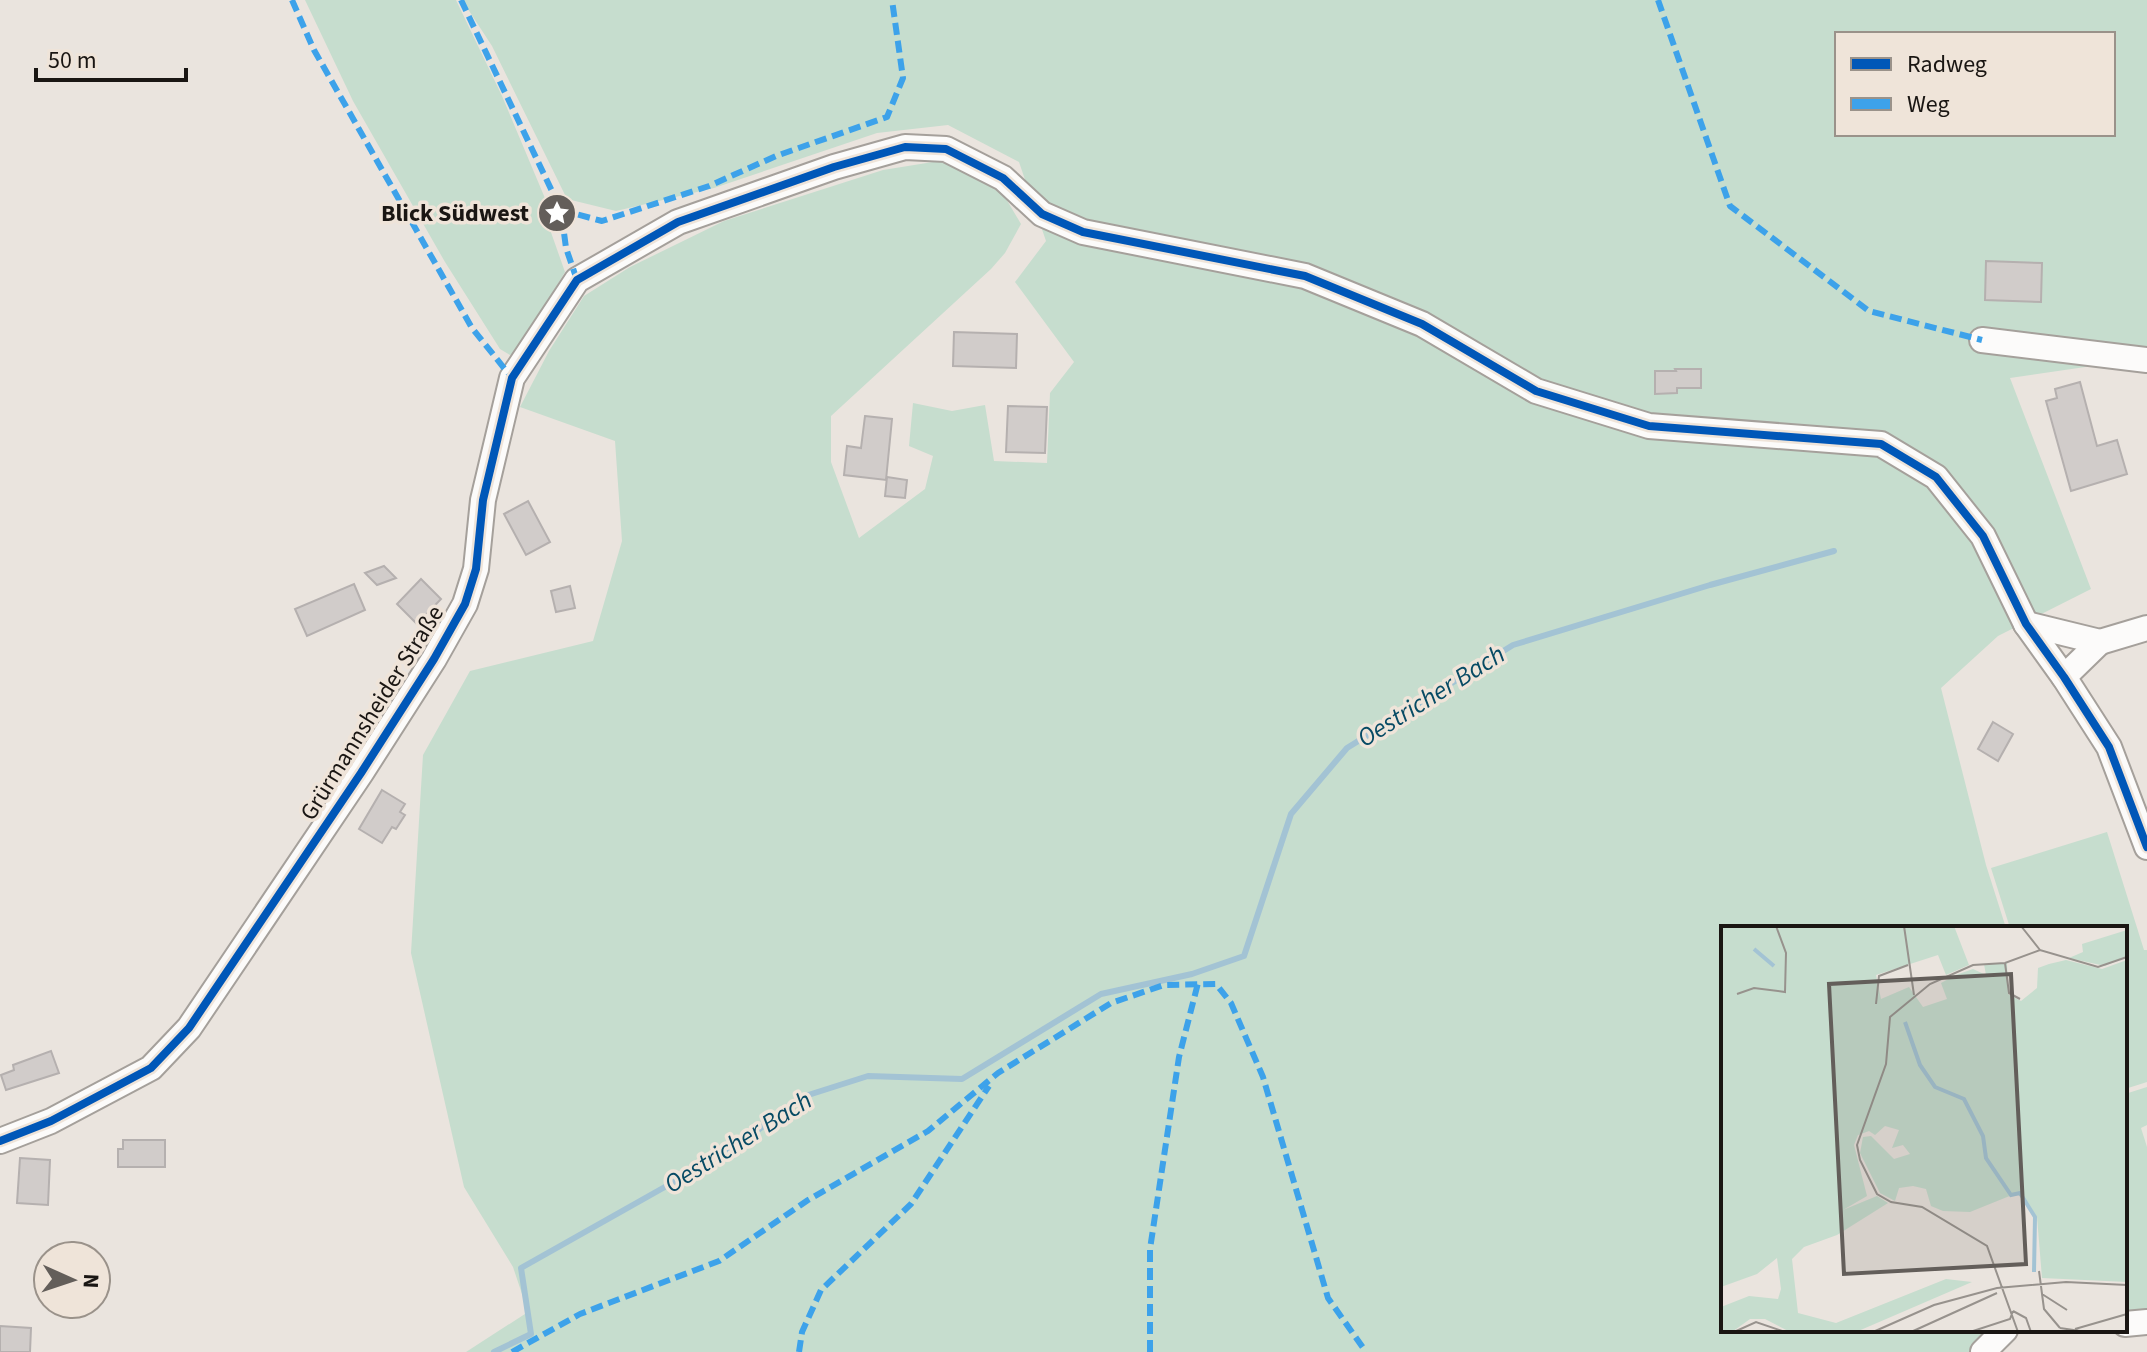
<svg xmlns="http://www.w3.org/2000/svg" width="2147" height="1352" viewBox="0 0 2147 1352" font-family="'Source Sans 3',sans-serif">
<style>
.green{fill:#c6ddce;fill-rule:evenodd}
.lines{fill:none;stroke-linecap:round;stroke-linejoin:round}
.stream{stroke:#a3c3d4;stroke-width:6}
.building{fill:#d1ccca;stroke:#b5b0af;stroke-width:2}
.minor-casing{stroke:#a5a09b;stroke-width:28}
.minor{stroke:#fcfbfa;stroke-width:24}
.quiet{stroke:#3da2ea;stroke-width:6;stroke-dasharray:12 6;stroke-linecap:butt}
.cycleway-casing{stroke:#efe4d9;stroke-width:13}
.cycleway{stroke:#0057b8;stroke-width:8}
.labels{text-anchor:middle;dominant-baseline:central;stroke-width:7;stroke-linejoin:round;paint-order:stroke}
.poi-label{font-size:24px;font-weight:bold;fill:#1a1613;stroke:#efe4d9;text-anchor:end}
.street-label{font-size:24px;fill:#1a1613;stroke:#efe4d9}
.water-label{font-size:26px;font-style:italic;fill:#074a64;stroke:#efe4d9}
.inset-river{fill:none;stroke:#a3c3d4;stroke-width:4}
.inset-road{fill:none;stroke:#97928d;stroke-width:2}
.view{fill:#635e5a;fill-opacity:0.15;stroke:#635e5a;stroke-width:4}
.inset-edge{fill:none;stroke:#1a1613;stroke-width:4}
</style>
<rect width="100%" height="100%" fill="#eae4de"/>
<g class="green">
<polygon points="305,0 456,0 502,96 547,203 547,221 565,272 517,352 510,355 500,349 445,262 353,101"/>
<path d="M462 0H2147V358L2010 378 2091 589 1998 636 1941 688 1986 865 2006 928H1723V1330H1993L1970 1352H466L528 1312 513 1267 464 1187 411 953 423 755 470 671 593 641 622 541 615 441 520 407 549 351 584 296 630 267 724 221 883 170 939 161 976 175 1005 197 1021 224 1005 253 991 269 831 416V462L859 538 925 489 933 456 909 446 913 403 952 411 985 405 994 461 1047 463 1050 393 1074 362 1015 282 1046 241 1019 162 948 125 877 133 714 188 616 211 567 199 492 46ZM1837 34H2113V134H1837Z"/>
<polygon points="2107,832 2144,950 2147,950 2147,1082 2125,1089 2125,928 2010,928 1991,868"/>
<polygon points="2147,1087 2147,1125 2141,1128 2147,1147 2147,1330 2105,1334 2106,1330 2125,1330 2125,1094"/>
</g>
<g class="lines">
<polyline class="stream" points="494,1352 531,1334 521,1268 734,1148 802,1097 868,1076 962,1079 1101,994 1192,974 1244,956 1291,814 1347,748 1513,645 1710,585 1834,551"/>
</g>
<g class="building">
<polygon points="1986,261 2042,263 2041,302 1985,300"/>
<polygon points="954,332 1017,334 1016,368 953,366"/>
<polygon points="1675,369 1701,369 1701,388 1677,388 1677,393 1655,394 1655,371 1676,371"/>
<polygon points="2080,382 2097,446 2117,440 2127,474 2071,491 2046,401 2057,398 2055,389"/>
<polygon points="1008,406 1047,407 1045,453 1006,452"/>
<polygon points="865,416 892,419 886,480 844,475 847,446 861,448"/>
<polygon points="887,477 907,480 905,498 885,496"/>
<polygon points="528,501 550,542 526,555 504,514"/>
<polygon points="384,566 396,578 377,585 365,573"/>
<polygon points="421,579 441,599 417,624 397,604"/>
<polygon points="354,584 365,610 307,636 295,609"/>
<polygon points="570,586 575,608 556,612 551,591"/>
<polygon points="1993,722 2013,734 1998,761 1978,749"/>
<polygon points="382,790 405,804 400,812 405,815 396,829 392,827 382,843 359,829"/>
<polygon points="51,1051 59,1073 6,1090 1,1075 14,1070 13,1065"/>
<polygon points="123,1140 165,1140 165,1167 118,1167 118,1149 123,1149"/>
<polygon points="20,1158 50,1160 48,1205 17,1203"/>
<polygon points="0,1326 31,1328 30,1352 0,1352"/>
</g>
<g class="lines">
<g class="minor-casing">
<g id="minor">
<polyline points="1982,340 2147,360"/>
<polyline points="2026,624 2100,642 2147,628"/>
<polyline points="2064,677 2100,642"/>
<polyline points="0,1141 51,1121 151,1068 189,1028 361,773 434,659 465,604 476,569 483,500 512,378 577,280 678,222 834,167 905,147 946,149 1003,178 1042,214 1083,232 1305,276 1422,324 1536,391 1649,426 1881,444 1936,477 1983,536 2026,624 2064,677 2109,747 2147,847"/>
<polyline points="2125,1324 2147,1322"/>
<polyline points="1983,1352 2005,1330"/>
</g>
</g>
<use href="#minor" class="minor"/>
<g class="quiet">
<polyline points="292,0 314,50 472,328 512,378"/>
<polyline points="461,0 561,210"/>
<polyline points="1658,0 1730,206 1869,311 1982,340"/>
<polyline points="577,280 566,248 561,210 602,221 709,186 776,156 887,117 903,78 892,0"/>
<polyline points="512,1352 580,1314 719,1261 808,1200 928,1131 998,1073 1111,1003 1164,985 1216,984 1231,1003 1263,1077 1328,1298 1366,1352"/>
<polyline points="799,1352 802,1332 821,1290 911,1204 989,1086"/>
<polyline points="1150,1352 1150,1249 1179,1057 1198,983"/>
</g>
<g class="cycleway-casing">
<polyline id="cycleway" points="0,1141 51,1121 151,1068 189,1028 361,773 434,659 465,604 476,569 483,500 512,378 577,280 678,222 834,167 905,147 946,149 1003,178 1042,214 1083,232 1305,276 1422,324 1536,391 1649,426 1881,444 1936,477 1983,536 2026,624 2064,677 2109,747 2147,847"/>
</g>
<use href="#cycleway" class="cycleway"/>
</g>
<defs>
<g id="sight-disc" transform="scale(2)"><circle r="9.5" fill="#635e5a" stroke="#efe4d9"/><path d="M0-6L1.8-2.2L6-1.7L2.9 1.2L3.7 5.4L0 3.3L-3.7 5.4L-2.9 1.2L-6-1.7L-1.8-2.2Z" fill="#fff"/></g>
</defs>
<g fill-rule="evenodd">
<use href="#sight-disc" x="557" y="213"/>
</g>
<g class="labels">
<g class="poi-label">
<text x="529" y="213">Blick Südwest</text>
</g>
<g class="street-label">
<text transform="translate(372 713) rotate(-58)">Grürmannsheider Straße</text>
</g>
<g class="water-label">
<text transform="translate(1431 696) rotate(-32)">Oestricher Bach</text>
<text transform="translate(738 1142) rotate(-32)">Oestricher Bach</text>
</g>
</g>
<g transform="translate(1721 926)">
<rect width="406" height="406" fill="#eae4de"/>
<path d="M0 0H233L248 39 225 49 217 29 155 49 160 73 188 61 202 81 226 73 220 57 235 49 252 43 265 49 263 38 286 37 287 68 300 75 316 62 317 42 328 38 345 34 381 43 406 34V356L321 352 316 291 296 267 249 286 222 285 210 280 205 263 192 260 178 262 174 275 159 267 139 227 142 211 150 210 173 233 189 228 182 219 171 222 178 204 164 200 154 209 148 205 137 209 133 219 146 270 122 284 156 270 167 277 116 309 83 321 71 333 77 387 115 397 225 353 251 356 135 406H69L44 393H29L11 406H0V381L28 370 57 373 60 363 56 332 36 348 0 361ZM406 4V30L384 40 348 32 362 26 361 18Z" fill="#c6ddce"/>
<path class="inset-river" d="M33 23 53 40M184 96 199 139 214 161 243 173 262 210 265 232 290 269 299 267 314 291 313 346"/>
<path class="inset-road" d="M183 0 193 69M300 0 319 24M284 37 288 67 299 73M16 68 33 62 64 66 65 27 55 0M155 78 158 50 187 39M318 345 323 383 339 402M321 368 346 384M292 385 305 392 310 406M339 402 366 406M354 403 406 388M13 406 35 396 64 406M152 406 213 379 276 362 345 356 406 359M190 406 276 367M249 406 289 393 292 385M297 406 266 320 201 281 170 276 156 268 139 234 136 219 165 138 169 91 209 58 252 39 284 37 319 24 377 41 406 31"/>
<path class="view" d="M290 48 305 338 123 348 108 58Z"/>
<rect width="406" height="406" class="inset-edge"/>
</g>
<rect x="1835" y="32" width="280" height="104" fill="#efe4d9" stroke="#9a928a" stroke-width="2"/>
<rect x="1851" y="58" width="40" height="12" fill="#0057b8" stroke="#9a928a" stroke-width="2"/>
<text x="1907" y="72" font-size="24" fill="#1a1613">Radweg</text>
<rect x="1851" y="98" width="40" height="12" fill="#3da2ea" stroke="#9a928a" stroke-width="2"/>
<text x="1907" y="112" font-size="24" fill="#1a1613">Weg</text>
<g transform="translate(72 1280) rotate(93)"><circle r="38" fill="#efe4d9" stroke="#9a928a" stroke-width="2"/>
<path d="M0-6L14 30L0 20L-14 30Z" fill="#635e5a"/>
<text y="-12" font-size="22" font-weight="bold" text-anchor="middle" fill="#1a1613">N</text>
</g>
<path d="M36 68v12h150v-12" fill="none" stroke="#1a1613" stroke-width="4"/>
<text x="48" y="68" font-size="24" fill="#1a1613" stroke="#efe4d9" stroke-width="6" paint-order="stroke">50 m</text>
</svg>
